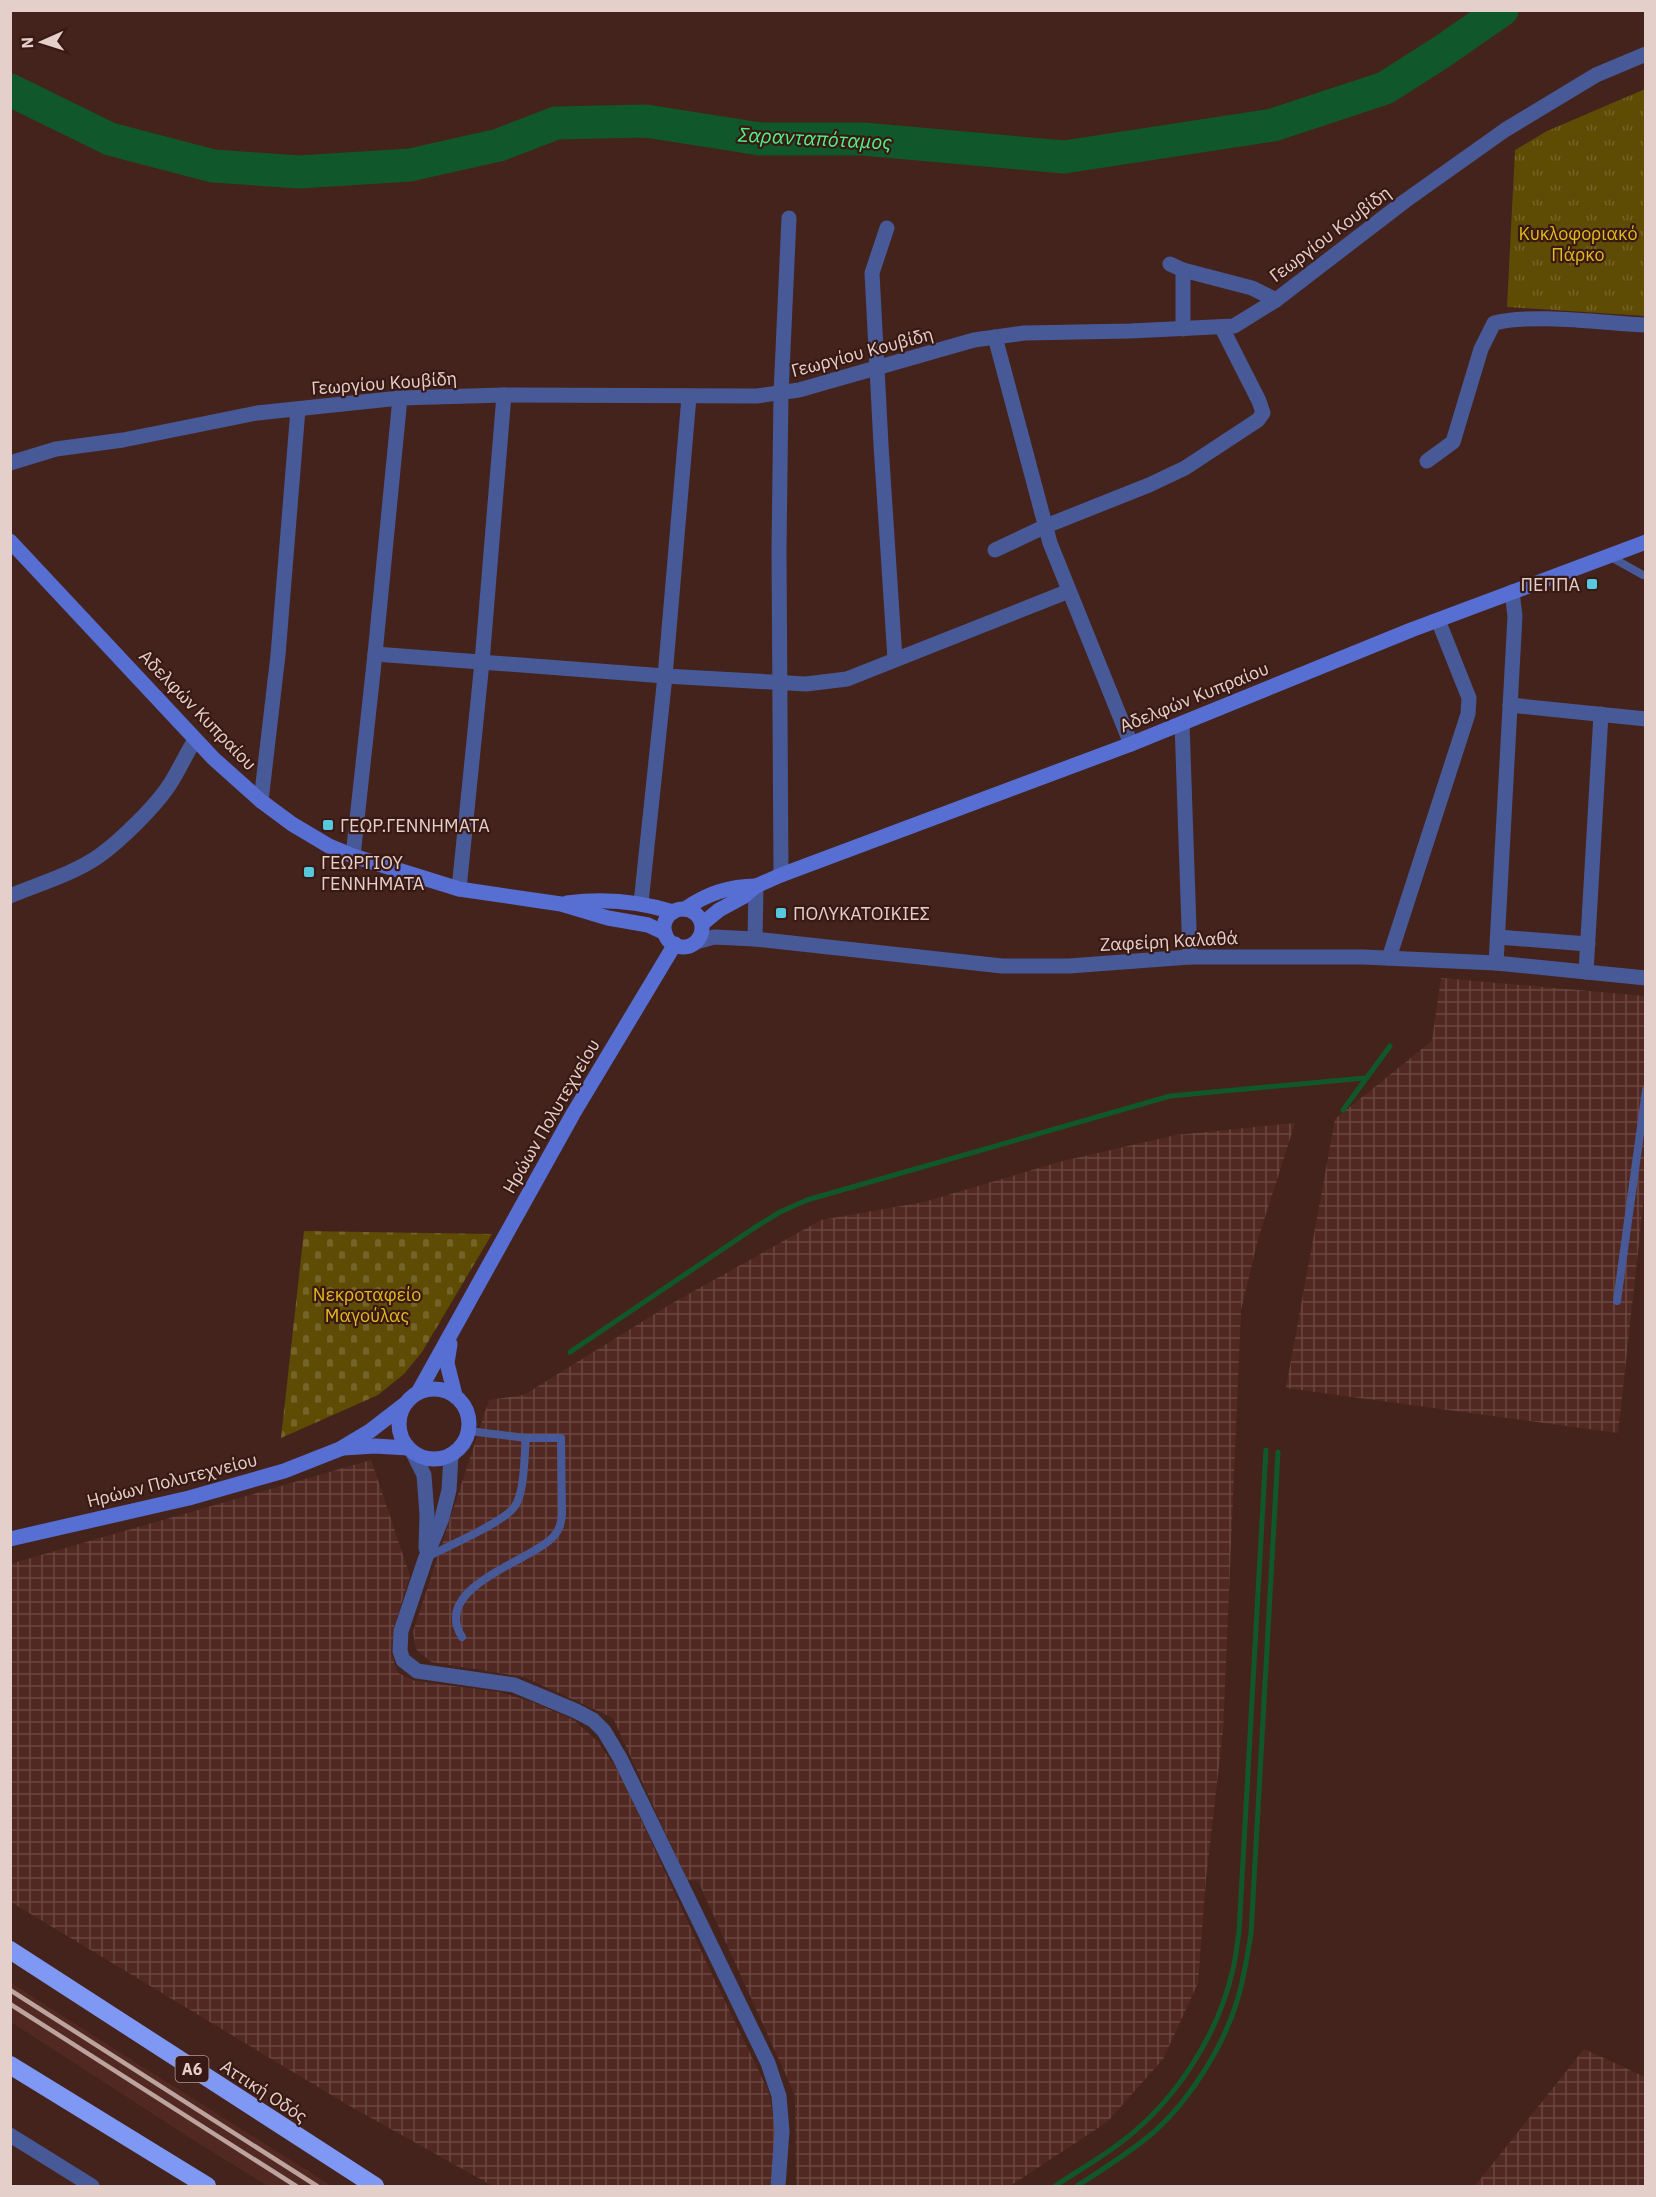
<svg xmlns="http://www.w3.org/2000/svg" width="1656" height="2197" viewBox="0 0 1656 2197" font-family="'IBM Plex Sans',sans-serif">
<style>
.built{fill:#522922}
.industrial{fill:url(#industrial-grid)}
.grass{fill:url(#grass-tufts)}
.cemetery{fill:url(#cemetery-stones)}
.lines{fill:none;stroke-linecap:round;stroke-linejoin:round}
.stream{stroke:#10582b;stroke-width:5}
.river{stroke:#10582b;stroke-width:33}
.service{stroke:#485997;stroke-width:8}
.minor{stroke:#485997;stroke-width:15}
.tertiary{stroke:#485997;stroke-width:15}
.secondary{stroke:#576ed2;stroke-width:15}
.motorway{stroke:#7f98f3;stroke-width:18}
.rail{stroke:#bca39e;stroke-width:4.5}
.poi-dot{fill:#55cade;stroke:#391913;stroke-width:2}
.labels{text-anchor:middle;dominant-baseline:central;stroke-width:4.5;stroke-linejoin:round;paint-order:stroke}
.shield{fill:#391913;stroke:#b19893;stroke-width:1.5}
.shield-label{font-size:16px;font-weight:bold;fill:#e5cfca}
.park-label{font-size:18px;fill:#e4b91d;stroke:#391913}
.street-label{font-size:18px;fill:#e5cfca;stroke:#391913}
.poi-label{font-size:18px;fill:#e5cfca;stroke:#391913;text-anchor:start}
.water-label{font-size:20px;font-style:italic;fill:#50f288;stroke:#391913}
</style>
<defs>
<pattern id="industrial-grid" width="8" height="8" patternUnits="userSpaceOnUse" patternTransform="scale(1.5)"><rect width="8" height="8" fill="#522922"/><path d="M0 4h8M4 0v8" fill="none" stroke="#6b4741"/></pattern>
<pattern id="grass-tufts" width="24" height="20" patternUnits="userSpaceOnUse" patternTransform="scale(1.5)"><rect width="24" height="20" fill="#5e4b04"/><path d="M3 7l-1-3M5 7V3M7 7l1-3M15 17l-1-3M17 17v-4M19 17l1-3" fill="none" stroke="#756427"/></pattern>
<pattern id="cemetery-stones" width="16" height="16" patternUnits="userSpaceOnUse" patternTransform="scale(1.5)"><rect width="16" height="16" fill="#5e4b04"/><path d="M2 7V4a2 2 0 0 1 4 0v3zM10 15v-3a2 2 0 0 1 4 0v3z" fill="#756427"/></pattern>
</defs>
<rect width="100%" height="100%" fill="#44231d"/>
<polygon class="built" points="11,1983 130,2059 332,2186 268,2186 201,2145 11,2022"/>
<g class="industrial">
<polygon points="1441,978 1645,996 1645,1188 1618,1433 1286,1388 1335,1119 1432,1041"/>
<polygon points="1295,1123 1258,1239 1241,1310 1223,1731 1206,1878 1198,1983 1163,2059 1107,2122 1010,2186 796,2186 795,2095 698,1881 687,1880 613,1718 524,1677 431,1662 416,1649 413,1632 489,1400 524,1395 671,1304 821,1220 924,1202 1063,1161 1176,1135"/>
<polygon points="371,1460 410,1576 394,1627 391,1653 398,1673 415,1681 500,1692 532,1702 574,1720 598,1742 620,1774 713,1977 768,2090 776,2130 770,2186 493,2186 348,2105 11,1902 10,1564"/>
<polygon points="1584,2049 1645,2077 1645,2186 1475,2186"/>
</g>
<polygon class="grass" points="1645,89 1645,316 1507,307 1515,150 1547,131"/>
<polygon class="cemetery" points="304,1231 492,1234 422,1352 404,1374 378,1395 281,1438"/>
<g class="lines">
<g class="stream">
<polyline points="1343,1110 1390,1046"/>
<polyline points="570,1352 754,1228 780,1212 807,1200 1170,1096 1365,1078"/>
<path d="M1055 2186C1076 2172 1099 2159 1120 2143 1175 2102 1218 2036 1233 1969 1236 1957 1237 1944 1239 1932L1266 1450"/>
<path d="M1077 2186C1103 2169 1131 2152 1155 2131 1190 2100 1224 2045 1237 2001 1244 1979 1247 1956 1251 1934L1278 1452"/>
</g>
<polyline class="river" points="10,90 110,139 213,166 299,172 410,165 499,145 556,123 646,121 760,139 863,139 1064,157 1273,125 1385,88 1443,51 1502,10"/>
<g class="service">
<polyline points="1609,556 1643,575 1646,575"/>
<polyline points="1617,1301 1646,1090"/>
<path d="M427 1557C446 1547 505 1522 515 1506 525 1491 524 1456 526 1438"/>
<path d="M462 1637C430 1586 533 1561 554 1536 560 1529 561 1523 562 1514L561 1438H526L469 1431"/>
</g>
<g class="minor">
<polyline points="887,228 872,273 881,445 895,659"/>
<polyline points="1170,264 1183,270 1252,288 1276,300"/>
<polyline points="1183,329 1183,270"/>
<polyline points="995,337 1050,543 1131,744"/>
<path d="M1427 461 1453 442 1481 349 1494 323C1534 313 1603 323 1646 325"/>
<polyline points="995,550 1046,526 1149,485 1185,468 1258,420 1263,413 1259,401 1222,328"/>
<polyline points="375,654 665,676 806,684 847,679 1069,591"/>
<polyline points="1510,705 1646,719"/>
<polyline points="1182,723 1190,957"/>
<polyline points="261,801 278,655 298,409"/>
<polyline points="353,856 375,654 400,398"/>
<polyline points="781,875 779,549 781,394 789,218"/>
<polyline points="459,889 482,662 504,395"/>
<path d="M10 896C39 884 73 874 99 856 120 841 156 806 170 784 179 770 186 754 195 740"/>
<polyline points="641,903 665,676 689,397"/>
<polyline points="1498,937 1588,944"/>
<polyline points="1389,958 1468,714 1469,698 1438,620"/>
<polyline points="1496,963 1515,616 1512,592"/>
<polyline points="1586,972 1601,714"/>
</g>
<g class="tertiary">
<polyline points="10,463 56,449 123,440 257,413 400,398 504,395 757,396 799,390 974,340 1024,333 1130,331 1234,326 1276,300 1405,201 1505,130 1596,75 1646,54"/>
<polyline points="755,939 756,886"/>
<polyline points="696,942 714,937 755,939 1002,966 1069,966 1190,957 1363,957 1496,963 1646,978"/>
<polyline points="413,1453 424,1475 427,1515 426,1548"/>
<polyline points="451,1455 449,1490 442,1518 426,1557 401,1631 400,1651 403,1660 417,1671 514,1685 576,1711 593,1720 604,1731 620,1758 768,2063 779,2096 782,2131 778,2186"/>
<polyline points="10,2135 92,2186"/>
</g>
<g class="secondary">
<polyline points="10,541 214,759 261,801 292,824 329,846 353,856 459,889 561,904 608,918 648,925 665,933"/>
<path d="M567 903C604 898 638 901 673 912"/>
<path d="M685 909C706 894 730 886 756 886"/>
<circle cx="683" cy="928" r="19"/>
<polyline points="702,924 719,910 743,897 756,886 781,875 1131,744 1411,630 1646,542"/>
<polyline points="450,1344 447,1363 455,1395"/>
<circle cx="434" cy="1424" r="35"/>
<polyline points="419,1391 573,1114 675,944"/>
<polyline points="343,1448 375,1446 408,1448"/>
<polyline points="10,1539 189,1498 284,1471 340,1449 370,1431 405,1404"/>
</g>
<g class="motorway">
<polyline points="10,1950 375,2186"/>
<polyline points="10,2065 207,2186"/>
</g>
<g class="rail">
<polyline points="10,1990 317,2186"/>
<polyline points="10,2004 296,2186"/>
</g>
</g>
<g class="poi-dot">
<rect x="1586" y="578" width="12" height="12" rx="3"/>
<rect x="322" y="819" width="12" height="12" rx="3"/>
<rect x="303" y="866" width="12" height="12" rx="3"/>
<rect x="775" y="907" width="12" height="12" rx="3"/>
</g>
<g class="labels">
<rect class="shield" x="175.5" y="2056" width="33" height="26" rx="4.5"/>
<g class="shield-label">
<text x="192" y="2069">Α6</text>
</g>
<g class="park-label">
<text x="1578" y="233">Κυκλοφοριακό<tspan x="1578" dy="21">Πάρκο</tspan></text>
<text x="367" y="1294">Νεκροταφείο<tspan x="367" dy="21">Μαγούλας</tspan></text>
</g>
<g class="street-label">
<text transform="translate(1330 234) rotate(-37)">Γεωργίου Κουβίδη</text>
<text transform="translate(862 352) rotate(-15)">Γεωργίου Κουβίδη</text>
<text transform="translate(384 383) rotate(-4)">Γεωργίου Κουβίδη</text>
<text transform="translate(1194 697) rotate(-22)">Αδελφών Κυπραίου</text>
<text transform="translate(198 710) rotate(46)">Αδελφών Κυπραίου</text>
<text transform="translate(1169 941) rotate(-3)">Ζαφείρη Καλαθά</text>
<text transform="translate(551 1116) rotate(-60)">Ηρώων Πολυτεχνείου</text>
<text transform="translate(172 1480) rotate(-14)">Ηρώων Πολυτεχνείου</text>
<text transform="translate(264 2091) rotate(33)">Αττική Οδός</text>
</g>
<g class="poi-label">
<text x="1580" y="584" text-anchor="end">ΠΕΠΠΑ</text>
<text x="340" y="825">ΓΕΩΡ.ΓΕΝΝΗΜΑΤΑ</text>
<text x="321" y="862">ΓΕΩΡΓΙΟΥ<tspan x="321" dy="21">ΓΕΝΝΗΜΑΤΑ</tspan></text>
<text x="793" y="913">ΠΟΛΥΚΑΤΟΙΚΙΕΣ</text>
</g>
<g class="water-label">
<text transform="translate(815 138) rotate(3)">Σαρανταπόταμος</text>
</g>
</g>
<rect width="1656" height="2197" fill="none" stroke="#e5cfca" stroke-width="24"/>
<g transform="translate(42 42) rotate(267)" stroke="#391913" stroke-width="4.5" paint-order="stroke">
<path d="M0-4.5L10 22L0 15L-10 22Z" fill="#e5cfca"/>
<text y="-9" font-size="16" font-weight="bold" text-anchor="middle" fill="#e5cfca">N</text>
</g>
</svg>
